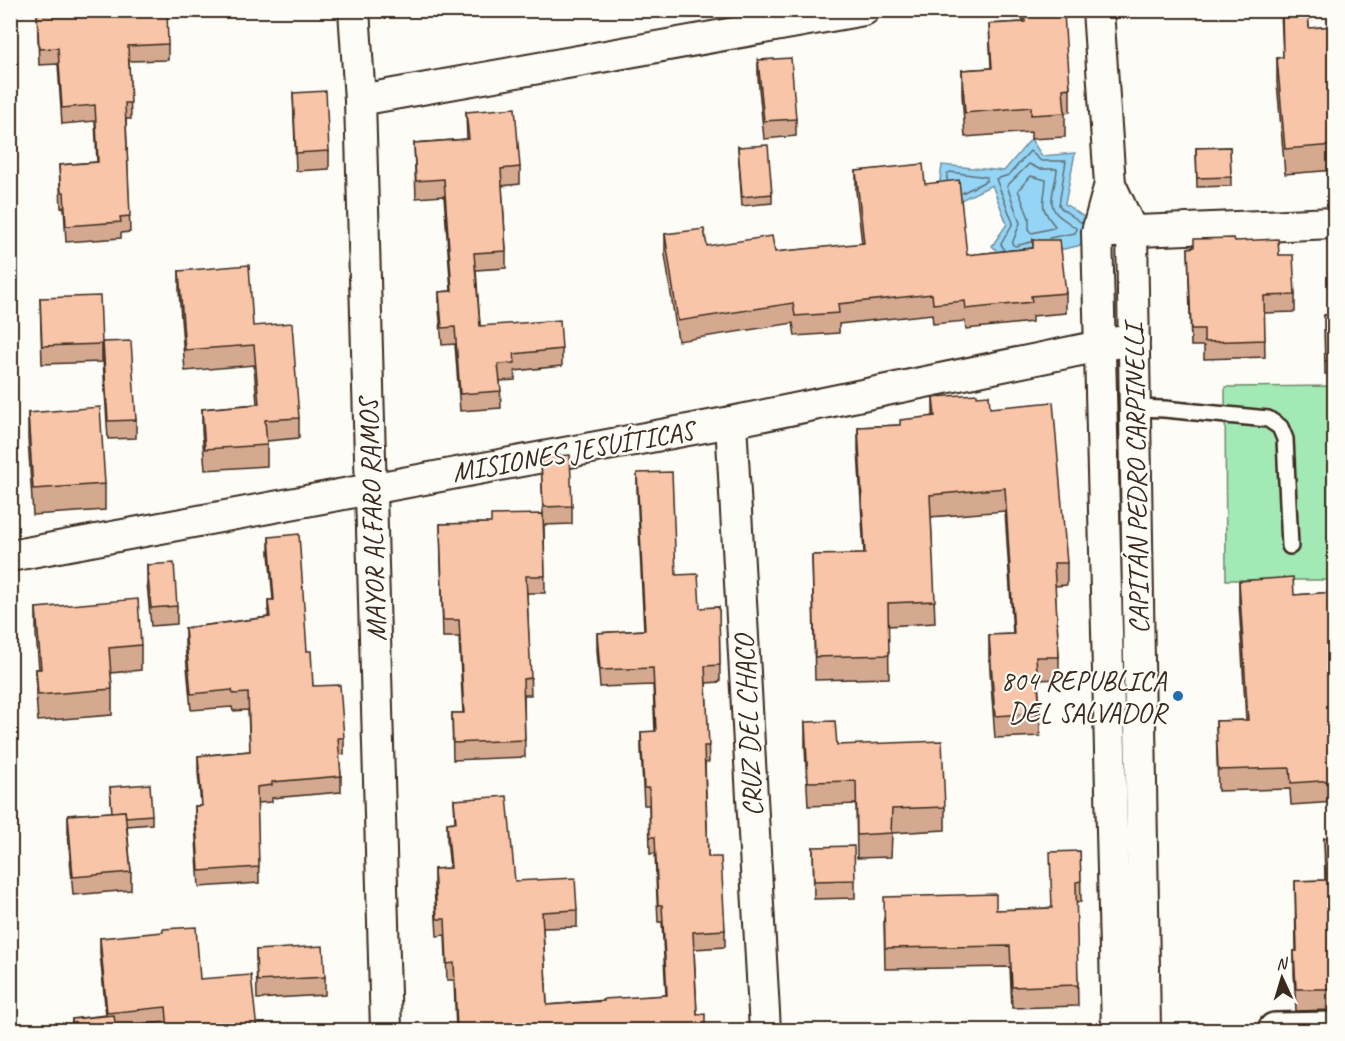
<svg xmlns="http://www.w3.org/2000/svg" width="1345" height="1041" viewBox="0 0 1345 1041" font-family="Caveat,sans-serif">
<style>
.green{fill:#a3e9b6;stroke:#6f8a6a;stroke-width:1.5}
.water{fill:#94d4f5;stroke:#70909f;stroke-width:1.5}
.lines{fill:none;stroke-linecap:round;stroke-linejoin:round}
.shore{stroke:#5f6e74;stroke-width:1.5}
.service-casing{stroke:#3b2a1e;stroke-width:20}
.minor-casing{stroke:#3b2a1e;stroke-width:34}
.tertiary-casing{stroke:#3b2a1e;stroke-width:38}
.service{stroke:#fdfcf7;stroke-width:15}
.minor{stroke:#fdfcf7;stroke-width:30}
.tertiary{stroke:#fdfcf7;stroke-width:33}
.wall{fill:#d5a990;stroke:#3b2a1e;stroke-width:1.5}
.building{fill:#f8c5a8;stroke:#3b2a1e;stroke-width:1.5}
.poi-dot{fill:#1f6fb2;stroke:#fdfcf7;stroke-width:2}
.labels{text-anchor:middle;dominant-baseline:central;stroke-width:4.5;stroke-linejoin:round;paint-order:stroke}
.street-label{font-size:28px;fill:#3b2a1e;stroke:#fdfcf7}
.poi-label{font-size:28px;fill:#3b2a1e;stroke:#fdfcf7;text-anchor:end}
</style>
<rect width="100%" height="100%" fill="#fdfcf7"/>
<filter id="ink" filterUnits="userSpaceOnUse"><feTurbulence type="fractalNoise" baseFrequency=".0167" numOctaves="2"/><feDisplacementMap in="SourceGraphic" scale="12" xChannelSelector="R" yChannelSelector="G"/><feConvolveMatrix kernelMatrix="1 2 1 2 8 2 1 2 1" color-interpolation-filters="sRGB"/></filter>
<g filter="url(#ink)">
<g class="green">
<polygon points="1334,386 1334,580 1226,580 1225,387"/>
<polygon points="1117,413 1121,413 1126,727 1122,727 1114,416"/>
</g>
<polygon class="water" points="1031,139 1042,156 1075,153 1065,204 1109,234 1106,240 1007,261 992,246 1007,224 992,185 959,201 938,196 942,165 1004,171"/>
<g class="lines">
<g class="shore">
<path d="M1031 176 1046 180C1045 204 1037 204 1055 226L1053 228 1032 233 1029 231V218L1018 190Z"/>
<polyline points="947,180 947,174 950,172 987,177 986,181 962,193"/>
<path d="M1031 242 1015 246 1012 244 1020 223 1007 186 1029 164 1039 169H1057C1057 183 1045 204 1058 215 1064 220 1071 224 1077 229L1075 233 1049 238"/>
<polyline points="1004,249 1001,244 1013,223 996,179 1009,175 1030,151 1041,161 1066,161 1059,205 1062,209 1082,223"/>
</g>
<g class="service-casing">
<polyline id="service" points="1135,408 1164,409 1268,419 1280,427 1285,439 1290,546"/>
</g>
<g class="minor-casing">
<g id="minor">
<polyline points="354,10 360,100 386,1030"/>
<polyline points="1098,10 1110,184 1097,232 1117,1030"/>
<polyline points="360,100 864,10"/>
<polyline points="1110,184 1132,231 1145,1030"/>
<polyline points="1113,232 1334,223"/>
<polyline points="731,422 765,1030"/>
<polyline points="10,556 731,422 1134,339"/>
</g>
</g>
<g class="tertiary-casing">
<polyline id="tertiary" points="1275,1030 1334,1029"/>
</g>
<use href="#service" class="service"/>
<use href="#minor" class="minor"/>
<use href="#tertiary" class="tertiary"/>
</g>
<g class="wall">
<polygon points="37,10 168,44 168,60 129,61 131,119 126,119 130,232 121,233 121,238 66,242 64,207 61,208 59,165 97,162 95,121 62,124 58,64 39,65"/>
<polygon points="1022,10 1058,10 1067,59 1070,88 1070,112 1065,113 1065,137 1031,139 1031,132 965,137 962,94 962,70 991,68 989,24 1023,22"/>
<polygon points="1281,10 1308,10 1309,28 1335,26 1335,170 1285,174 1277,82 1277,58 1283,57"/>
<polygon points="758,60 796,119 796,136 764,139 758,78"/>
<polygon points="293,93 329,151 329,169 296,171"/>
<polygon points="466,112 520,167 520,184 502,186 506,251 506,268 476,270 480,326 562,349 562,366 515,371 515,380 500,381 501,408 460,411 455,344 442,345 439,309 439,292 451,291 444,196 416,198 414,143 467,139"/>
<polygon points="738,147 772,194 772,203 742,206"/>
<polygon points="1230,147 1231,186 1197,187 1196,148"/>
<polygon points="856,171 925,184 967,255 1033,248 1033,240 1066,293 1066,313 1032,316 1032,322 966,329 965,321 933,324 932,314 839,324 839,333 795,336 793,323 678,341 665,254 665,234 707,246 775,252 862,244 856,191"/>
<polygon points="1235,241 1279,255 1295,295 1295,312 1264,313 1265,357 1204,359 1204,346 1191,346 1188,248"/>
<polygon points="179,271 253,326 299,418 299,438 267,441 267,466 205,470 202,430 202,409 257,404 254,365 185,371 179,292"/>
<polygon points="40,298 102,344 102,362 42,364"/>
<polygon points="1324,315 1335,315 1335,374 1325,374"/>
<polygon points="103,342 136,420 136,438 108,439 103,360"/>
<polygon points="977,396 990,408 1067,563 1067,585 1055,586 1059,657 1059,679 1038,680 1040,713 1040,736 995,738 989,657 989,635 1013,634 1005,511 931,517 935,623 888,626 889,678 815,680 812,555 864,554 858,450 858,427 900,425 933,416 933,397"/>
<polygon points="28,413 105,484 105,510 33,515 28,438"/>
<polygon points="541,457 572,506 572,524 544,525 545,593 527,593 531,695 524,695 525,757 453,760 452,713 463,713 459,637 443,637 440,524 491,523 543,514"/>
<polygon points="637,473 676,575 700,608 719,607 720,682 706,683 709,762 705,763 708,857 725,930 725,947 694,949 697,1015 705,1030 456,1030 454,980 447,980 445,935 437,936 434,886 434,869 450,868 447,840 447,823 455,822 454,800 515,881 577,910 577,927 543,928 547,1005 666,995 662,922 658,922 655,853 650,854 649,805 644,805 641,749 641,732 655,732 653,685 600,687 597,650 597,633 644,630 637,490"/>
<polygon points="269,537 307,651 313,686 344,738 344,754 339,755 341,776 341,792 272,798 272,802 257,803 259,883 199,887 195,823 195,806 201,806 198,772 198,756 250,751 248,710 233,711 232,707 191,710 185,644 185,628 268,617 268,600 273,600 269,553"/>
<polygon points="147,565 177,606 177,624 151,626 147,583"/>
<polygon points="1239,581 1294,595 1335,592 1335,802 1291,805 1290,789 1218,791 1216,721 1246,720 1239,603"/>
<polygon points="36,608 141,645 141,670 111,673 112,689 112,715 38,721 36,695 36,669 39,669 36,634"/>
<polygon points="805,722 837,745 945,807 945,830 892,833 891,857 857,858 856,804 808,806 805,746"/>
<polygon points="110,787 152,815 152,824 127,826 131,872 131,890 73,895 68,833 68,815 112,812"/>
<polygon points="1324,838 1335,838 1335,946 1332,946 1334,989 1334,1010 1296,1011 1294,973 1294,951 1296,951 1295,881 1325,880"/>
<polygon points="813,847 855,880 855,898 814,899"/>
<polygon points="1080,851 1081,902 1076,903 1078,1006 1012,1008 1010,967 885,969 884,918 996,910 1051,908"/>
<polygon points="100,938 200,979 257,1030 167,1030 166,1022 116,1027 116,1030 72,1030 72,1019 106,1015 100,953"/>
<polygon points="256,950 325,977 325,995 257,999"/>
</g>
<g class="building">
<polygon points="37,10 167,10 168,44 128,46 131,103 125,103 130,216 120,217 121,222 66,226 64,192 61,192 59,165 98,162 95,105 62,108 58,48 39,49"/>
<polygon points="1024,10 1058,10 1058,13 1064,13 1067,59 1068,59 1070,88 1063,89 1065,113 1031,115 1031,107 965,113 962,70 992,68 989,24 1025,22"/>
<polygon points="1282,10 1308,10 1309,28 1335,26 1335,145 1285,149 1277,58 1283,57"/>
<polygon points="791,58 796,119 764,121 758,60"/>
<polygon points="326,91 329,151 296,153 293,93"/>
<polygon points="515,108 520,167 501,169 506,251 474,253 480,326 560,320 562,349 514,354 515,363 498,364 501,391 460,394 455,327 442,328 439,292 452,291 444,179 416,181 414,143 469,139 466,112"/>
<polygon points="768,145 772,194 742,197 738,147"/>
<polygon points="1230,147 1231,177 1197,178 1196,148"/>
<polygon points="923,164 925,184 959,180 967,255 1033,248 1033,240 1060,240 1066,293 1031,296 1032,302 966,309 965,301 933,304 932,294 838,304 839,313 795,316 793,303 678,321 665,234 704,229 707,246 772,236 775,252 864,243 856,171"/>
<polygon points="1234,238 1235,241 1278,239 1279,255 1293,255 1295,295 1264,296 1265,340 1204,342 1204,329 1191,329 1188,248 1194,247 1194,239"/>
<polygon points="249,265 253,326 292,323 299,418 265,420 267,445 205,449 202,409 259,404 254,345 185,350 179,271"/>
<polygon points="100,296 102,344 42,346 40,298"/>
<polygon points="1324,315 1335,315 1335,361 1325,361"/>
<polygon points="131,341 136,420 108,421 103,342"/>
<polygon points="977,394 977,396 989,395 990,408 1053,402 1067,563 1054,563 1059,657 1036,657 1040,713 995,716 989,635 1014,634 1005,488 930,495 935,601 888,603 889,655 815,657 812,555 865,554 858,427 900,425 900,420 935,416 933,397"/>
<polygon points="100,407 105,484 33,489 28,413"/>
<polygon points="570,455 572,506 543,507 541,457"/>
<polygon points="672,472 676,575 698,574 700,608 719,607 720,665 705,666 709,746 704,746 708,857 721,857 725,930 693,932 697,1015 705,1014 705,1030 457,1030 454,963 447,964 445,919 437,919 434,869 451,868 447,823 456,822 454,800 507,796 515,881 575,878 577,910 542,912 547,1005 604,1001 604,999 667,995 662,905 658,905 655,837 650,837 649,788 644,788 641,732 656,731 653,668 600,670 597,633 645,630 637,473"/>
<polygon points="543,514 545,576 526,576 531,678 523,679 525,740 453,743 452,713 464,713 459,620 443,620 440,524 491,523 491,515"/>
<polygon points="299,534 307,651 311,651 313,686 340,685 344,738 338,738 341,776 272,782 272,785 257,787 259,867 199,871 195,806 202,806 198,756 250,751 248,693 233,694 232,690 191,694 185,628 270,617 268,600 274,600 269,537"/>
<polygon points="174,563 177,606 151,608 147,565"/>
<polygon points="1293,577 1294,595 1335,592 1335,780 1291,783 1290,768 1218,770 1216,721 1248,720 1239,581"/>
<polygon points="138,599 141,645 109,648 112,689 38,695 36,669 41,669 36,608"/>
<polygon points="835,721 837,745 942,741 945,807 892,809 891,833 857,835 856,781 808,782 805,722"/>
<polygon points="150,784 152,815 126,817 125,811 112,812 110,787"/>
<polygon points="125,811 131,872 73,877 68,815"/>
<polygon points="1324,838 1335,838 1335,925 1331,925 1334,989 1296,989 1294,951 1297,951 1295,881 1326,880"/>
<polygon points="854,846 855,880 814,881 813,847"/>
<polygon points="1080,851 1081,881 1076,882 1078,985 1012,987 1010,946 885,948 884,897 996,894 996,910 1052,908 1050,852"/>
<polygon points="196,927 200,979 251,975 257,1030 168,1030 166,1007 107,1013 100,938 163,932 163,929"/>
<polygon points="323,946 325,977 257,981 256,950"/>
<polygon points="114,1015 116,1030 73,1030 72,1019"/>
</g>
</g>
<circle class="poi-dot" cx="1178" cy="696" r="6"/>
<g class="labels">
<g class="street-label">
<text transform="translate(573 451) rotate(-10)">MISIONES JESUÍTICAS</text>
<text transform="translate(1136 479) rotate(-91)">CAPITÁN PEDRO CARPINELLI</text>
<text transform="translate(372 520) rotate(-92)">MAYOR ALFARO RAMOS</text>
<text transform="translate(748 726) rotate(-93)">CRUZ DEL CHACO</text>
</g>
<g class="poi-label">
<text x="1166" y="680">804 REPUBLICA<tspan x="1166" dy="32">DEL SALVADOR</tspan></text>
</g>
</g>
<rect width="1345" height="1041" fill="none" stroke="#fdfcf7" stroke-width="36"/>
<rect x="18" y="18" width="1309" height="1005" fill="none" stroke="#3b2a1e" stroke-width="2" filter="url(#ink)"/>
<g transform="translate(1282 978) rotate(356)" stroke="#fdfcf7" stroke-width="4.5" paint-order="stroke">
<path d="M0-4.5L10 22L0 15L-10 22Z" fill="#3b2a1e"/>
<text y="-9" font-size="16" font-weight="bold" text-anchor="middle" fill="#3b2a1e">N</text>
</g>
</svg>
